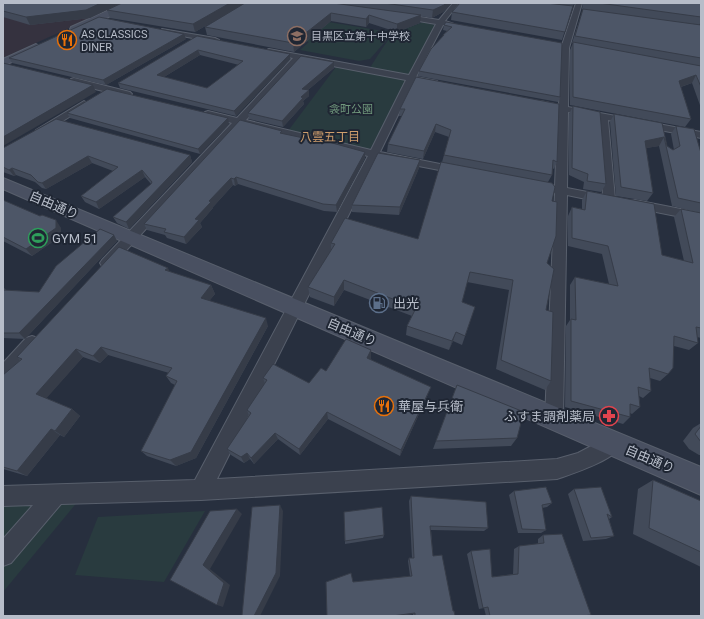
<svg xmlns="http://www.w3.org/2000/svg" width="704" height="619" viewBox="0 0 704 619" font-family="Roboto,'Noto Sans JP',sans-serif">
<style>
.medical{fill:#35323f}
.green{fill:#293b3f}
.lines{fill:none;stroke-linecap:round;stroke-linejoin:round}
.street-casing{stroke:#585f6c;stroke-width:2}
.secondary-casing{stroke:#585f6c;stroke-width:2}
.street{fill:#3b414e;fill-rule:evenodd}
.secondary{fill:#495061;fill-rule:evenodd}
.wall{fill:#424a59;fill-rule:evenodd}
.shaded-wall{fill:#363c48}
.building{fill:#4d5667;stroke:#363c48;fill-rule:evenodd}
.labels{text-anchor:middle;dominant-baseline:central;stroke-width:4;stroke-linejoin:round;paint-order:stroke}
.far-poi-label{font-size:11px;fill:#b7bdc9;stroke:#1f2633;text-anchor:start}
.far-park-label{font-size:11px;fill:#70987c;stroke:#1f2633}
.far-neighbourhood-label{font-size:12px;fill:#ce9d6c;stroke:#1f2633}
.street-label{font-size:13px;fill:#b7bdc9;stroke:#1f2633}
.poi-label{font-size:13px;fill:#b7bdc9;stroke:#1f2633;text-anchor:start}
</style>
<rect width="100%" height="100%" fill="#272f3e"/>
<polygon class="medical" points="3,3 124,3 3,58"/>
<g class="green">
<polygon points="274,13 377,30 391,35 370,59 359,61 300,50 309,42 247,31"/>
<path d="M423 22 435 25 409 74 404 76 403 79 406 82 371 148 364 150 288 131 336 67 367 72C374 63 386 40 394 34 403 29 414 26 423 22Z"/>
<polygon points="79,500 3,592 3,503"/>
<polygon points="205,511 164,582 75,575 98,517"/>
</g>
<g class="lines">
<g class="street-casing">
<g id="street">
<path d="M453 3H459L445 21 454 24 450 26 443 25 416 77 437 81 438 83 434 86 414 82 380 152 460 168 466 171 460 174 377 158 217 479 557 459 578 453 614 434 621 437 623 443C616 460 574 473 557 479L201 500 61 504 11 563 3 566V539L33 505 3 506V486L195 480 368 156 241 125 112 266 107 268 102 266 100 263 102 260 232 123 205 116 203 114 205 112 208 111 237 118 293 58 266 53 265 51 269 49 409 75 436 24 401 18 398 16 401 14 439 20ZM301 60 406 80 371 150 246 120Z"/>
<path d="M576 3H582L569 48 568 107 701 132V138L608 120 615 199 613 202 605 203 567 195 563 418 560 424 554 426 548 424 545 418 555 193 530 187 528 185 530 183 534 181 555 186 558 110 537 106 535 104 540 101 559 105 561 48ZM568 112 598 118 603 195 567 188Z"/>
<polygon points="162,29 215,38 219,40 215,42 165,33 161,31"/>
<polygon points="74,78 130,92 132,94 127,97 71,83 70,81 71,79"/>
<polygon points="84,101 89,104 87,106 45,132 37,132 36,130"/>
<polygon points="635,200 701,213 701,221 631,207 629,204 631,201"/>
<polygon points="32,336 38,338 40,343 38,348 9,380 3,382 3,363 26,338"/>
</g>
</g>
<g class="secondary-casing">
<g id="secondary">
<polygon points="125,3 138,3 79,31 75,32 70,29 71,27"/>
<polygon points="36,44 41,47 40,49 3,66 3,59"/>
<polygon points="3,178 701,467 701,495 3,189"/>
</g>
</g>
<use href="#street" class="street"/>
<use href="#secondary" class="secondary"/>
</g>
<g class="wall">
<polygon points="3,3 121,3 90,18 30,25 3,17"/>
<polygon points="245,3 195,32 110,18 107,10"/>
<polygon points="245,3 452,3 443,12 432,18 420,16 420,23 397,32 369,23 366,27 331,21 294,52 207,35 205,27"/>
<polygon points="460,3 575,3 572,7 562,40 451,20 452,12"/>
<polygon points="583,3 700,3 701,6 701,22 699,25 701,25 701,108 692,83 681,87 691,119 685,127 570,105 570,50 573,43 572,43 583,9 582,9"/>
<polygon points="446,22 560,97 558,102 418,76 419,71 442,38 443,35 447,31 443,30 444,25"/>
<path d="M197 36 290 54V59L236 116 120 88 118 83ZM200 55 239 65 207 88 164 77Z"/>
<polygon points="186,39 106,85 12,63 9,58"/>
<polygon points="334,62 334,68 308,90 309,90 309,96 303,101 304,104 283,127 249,119 248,113"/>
<polygon points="416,77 557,162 554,169 552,168 552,175 548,182 552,201 547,263 546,310 551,381 545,390 496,369 509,290 467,282 462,302 475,307 462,345 453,341 449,350 406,335 407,326 412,316 344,290 334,306 310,297 308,287 331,251 331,243 418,239 442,162 444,155 449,137 435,132 423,159 387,152 388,144 402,116 399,116 400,109"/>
<polygon points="573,106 606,184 601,192 583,189 584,182 569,175 569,114"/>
<polygon points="67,113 229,124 200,154 70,118"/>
<polygon points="614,114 662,123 667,146 673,150 674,150 671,134 676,126 701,153 701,213 672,206 659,146 646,148 653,193 647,201 616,196 610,122"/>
<polygon points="283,134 365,152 365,158 337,212 324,211 238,184 235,186 233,185 213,207 213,208 200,223 202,227 186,244 167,238 165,235 147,230 144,224"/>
<polygon points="3,148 190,155 192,162 129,229 117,223 113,217 151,184 145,177 99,209 85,202 81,196 113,171 92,163 46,189 42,188 35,182 16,175 14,176 3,172"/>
<polygon points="420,160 419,168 399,215 352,212 352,205"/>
<polygon points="587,191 662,255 684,261 674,217 681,209 701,213 701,338 697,337 698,343 689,350 674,346 668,374 660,381 650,378 651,391 643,398 639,396 640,407 632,414 630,413 630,417 623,424 565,407 566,326 570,320 570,285 575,277 609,284 602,254 568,246 568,216 572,207 582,209 582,200"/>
<polygon points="3,200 61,228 61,236 32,256 3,241"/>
<polygon points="114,235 117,241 25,339 3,338 3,287 6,290 39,292"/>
<polygon points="170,272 211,285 215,294 209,301 268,326 196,458 176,466 147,456 141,451 175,385 171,383 166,376 169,373 108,355 100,363 83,357 46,398 72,409 80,416 64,437 60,435 27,476 3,469 3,375 20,360 17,357"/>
<polygon points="371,350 371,358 370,359 428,394 400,456 328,419 300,455 278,439 254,464 250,459 244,463 231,455 227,449 249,416 247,410 265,384 263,378 309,383"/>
<polygon points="457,385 517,438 511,446 433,449"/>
<polygon points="701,423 701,455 699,455 689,449 683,441 693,428"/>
<polygon points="653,480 701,501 701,567 633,534 638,489"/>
<polygon points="574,489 612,517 609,519 614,536 606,539 583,541 568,494"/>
<polygon points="514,491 552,503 547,507 542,508 546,530 541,533 518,533 509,495"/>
<polygon points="411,496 488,528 484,531 431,530 433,556 453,611 455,616 413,616 413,614 399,616 327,616 353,582 410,576 408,561 409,558 412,558 409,501"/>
<polygon points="344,512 384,535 383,538 345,544"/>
<polygon points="543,535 582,616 486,616 484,608 479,609 467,554 471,551 492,577 513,574 514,549 519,546 538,544 538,539"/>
</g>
<g class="shaded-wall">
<polygon points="101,3 121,3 90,18 30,25 26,17"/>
<polygon points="230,3 245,3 195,32 193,24"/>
<polygon points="446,3 452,3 443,12 432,18 433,10"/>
<polygon points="331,13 331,21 294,52 293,43"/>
<polygon points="369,15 369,23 366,27 366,19"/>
<polygon points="421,15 420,23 397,32 397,24"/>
<polygon points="184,34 186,39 106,85 103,80"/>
<polygon points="198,50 200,55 159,80 157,75"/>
<polygon points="290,54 290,59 236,116 234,111"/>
<polygon points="334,62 334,68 302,95 302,89"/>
<polygon points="696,75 692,83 674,89 679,81"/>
<polygon points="93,85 96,92 3,146 3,137"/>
<polygon points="309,90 309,96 303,101 304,104 283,127 282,121 301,97"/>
<polygon points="228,118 229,124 200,154 198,149"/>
<polygon points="436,124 435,132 423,159 424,151"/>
<polygon points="664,137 659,146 640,149 645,141"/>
<polygon points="365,152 365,158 337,212 336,205"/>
<polygon points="190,155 192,162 129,229 126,222"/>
<polygon points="88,156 92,163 46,189 42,183"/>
<polygon points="420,160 419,168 399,215 400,207"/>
<polygon points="12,168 16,175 14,176 9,170"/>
<polygon points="142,170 145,177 99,209 96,202"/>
<polygon points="236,177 238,184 235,186 234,179"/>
<polygon points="231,178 233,185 213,207 213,208 200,223 202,227 186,244 184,237 195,219 209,201"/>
<polygon points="56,220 61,228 61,236 32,256 26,249"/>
<polygon points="114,235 117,241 25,339 19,333"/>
<polygon points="168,268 172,276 165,270"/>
<polygon points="344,280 344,290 334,306 334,297"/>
<polygon points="211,285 215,294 205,306 201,298"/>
<polygon points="266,318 268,326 196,458 176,466 170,460"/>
<polygon points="456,332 453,341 449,350 452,341"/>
<polygon points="101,347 108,355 100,363 93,356"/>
<polygon points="76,349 83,357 44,401 36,394"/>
<polygon points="371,350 371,358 366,366 367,358"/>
<polygon points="431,387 428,394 400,456 401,450"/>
<polygon points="72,409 80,416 64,437 55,431"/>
<polygon points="327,412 328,419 300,455 299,449"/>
<polygon points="51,429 60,435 27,476 17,471"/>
<polygon points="275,433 278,439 254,464 251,458"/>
<polygon points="247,453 250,459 244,463 241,457"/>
<polygon points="280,505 283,511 280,576 260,616 254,616"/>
<polygon points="237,509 242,514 210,569 230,585 223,607 217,605 203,565"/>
</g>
<g class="building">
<polygon points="3,3 101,3 86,10 26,17 3,11"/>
<polygon points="122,3 230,3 193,24 107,10"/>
<polygon points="245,3 333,3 421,15 397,24 369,15 366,19 331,13 293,43 205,27"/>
<polygon points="384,3 446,3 444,5 433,10"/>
<polygon points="460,3 546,3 573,6 565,32 452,12"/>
<polygon points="599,3 700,3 701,6 701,17"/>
<polygon points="583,9 701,25 701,58 575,36"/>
<polygon points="99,17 184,34 103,80 9,58"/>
<polygon points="446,22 562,43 560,97 419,71 431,49 444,35 443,35 452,27 444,25"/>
<path d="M197 36 290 54 234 111 118 83ZM198 50 243 61 207 88 157 75Z"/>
<polygon points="573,42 701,66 701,87 696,75 679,81 691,119 573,97"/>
<polygon points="301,56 334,62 302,89 309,90 301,97 303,98 282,121 248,113"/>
<polygon points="3,63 93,85 3,137"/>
<polygon points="416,77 559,104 557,162 553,160 552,175 444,155 451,130 436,124 424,151 388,144 405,109 400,109"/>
<polygon points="107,89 228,118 198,149 67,113"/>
<polygon points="573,106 600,112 606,184 587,181 588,174 572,168"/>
<polygon points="614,114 662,123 667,146 673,150 680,146 676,126 694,129 701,153 701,203 678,198 664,137 645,141 653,193 621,187"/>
<polygon points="56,119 190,155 126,222 113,217 151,184 152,182 142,170 96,202 81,196 118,167 88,156 42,183 38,182 31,175 12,168 9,170 3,167 3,148"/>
<polygon points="240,120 282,131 280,133 313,140 314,138 365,152 336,205 323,204 236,177 234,179 231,178 209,201 211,202 195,219 199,220 184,237 164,232 166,229 144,224"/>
<polygon points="378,153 420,160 400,207 352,205"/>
<polygon points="441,162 552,183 555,187 552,201 557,202 556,236 547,263 554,269 546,310 553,312 551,381 501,360 513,280 470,272 462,302 475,307 465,336 456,332 452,341 407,326 416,308 344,280 334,297 308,287 335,244 331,243 345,218 418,239"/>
<polygon points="587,191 654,204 662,255 693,263 681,209 701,213 701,328 696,327 698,343 674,336 673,368 668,374 649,368 651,391 638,387 640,407 630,404 630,417 571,401 571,319 576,320 575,277 618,286 608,246 572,238 572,207 585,210"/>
<polygon points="3,200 40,216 42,215 56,220 56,228 26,249 3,237"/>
<polygon points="100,229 114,235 19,333 3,333 3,290 39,292 56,266"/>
<polygon points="119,247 168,268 165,270 211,285 201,298 266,318 191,452 170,460 141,451 177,381 166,376 172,368 101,347 93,356 76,349 36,394 72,409 55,431 51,429 17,471 3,467 3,375 22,359 17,357"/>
<polygon points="346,339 371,350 367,358 431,387 401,450 327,412 299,449 275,433 251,458 247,453 241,457 227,449 251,413 247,410 267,380 263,378 273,364 309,383 321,368 326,371"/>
<polygon points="457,385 524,412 517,438 436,441"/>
<polygon points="701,426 701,442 695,434"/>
<polygon points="653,480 701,501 701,552 649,528"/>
<polygon points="546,487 552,503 542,505 546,530 522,529 514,491"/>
<polygon points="601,487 612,517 607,514 614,536 591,538 574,489"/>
<polygon points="411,496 486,502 488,528 430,526 433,556 442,555 453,611 454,611 455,616 415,616 415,613 392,616 327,616 326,582 351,573 353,582 412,576 409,558 414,558"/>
<polygon points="280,505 276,573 254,616 242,616 252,507"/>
<polygon points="382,507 384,535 345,541 344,512"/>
<polygon points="237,509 203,565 224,583 217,605 170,580 210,511"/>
<polygon points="562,534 591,615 582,616 490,616 488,607 483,608 471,551 490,549 492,577 518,574 519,546 544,543 543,535"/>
</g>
<defs>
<g id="school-ring" transform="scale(1)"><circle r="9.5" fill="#1f2633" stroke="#8d6e63" stroke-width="1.5"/><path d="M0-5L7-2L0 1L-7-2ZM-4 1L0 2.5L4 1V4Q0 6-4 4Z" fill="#8d6e63"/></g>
<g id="restaurant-ring" transform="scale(1)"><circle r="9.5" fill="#1f2633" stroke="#e8710a" stroke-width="1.5"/><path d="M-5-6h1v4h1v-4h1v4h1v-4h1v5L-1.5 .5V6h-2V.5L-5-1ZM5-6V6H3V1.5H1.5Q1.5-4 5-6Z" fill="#e8710a"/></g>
<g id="stadium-ring" transform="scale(1)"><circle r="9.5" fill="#1f2633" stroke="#2e9e5b" stroke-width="1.5"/><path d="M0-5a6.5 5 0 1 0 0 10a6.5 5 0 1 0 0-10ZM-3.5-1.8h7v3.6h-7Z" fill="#2e9e5b"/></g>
<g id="fuel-ring" transform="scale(1)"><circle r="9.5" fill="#1f2633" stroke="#5c6f8a" stroke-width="1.5"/><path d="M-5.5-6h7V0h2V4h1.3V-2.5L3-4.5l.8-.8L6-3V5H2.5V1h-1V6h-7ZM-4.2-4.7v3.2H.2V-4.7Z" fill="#5c6f8a"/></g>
<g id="pharmacy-ring" transform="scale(1)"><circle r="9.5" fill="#1f2633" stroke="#e0444e" stroke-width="1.5"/><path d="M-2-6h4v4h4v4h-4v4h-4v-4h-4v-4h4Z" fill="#e0444e"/></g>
</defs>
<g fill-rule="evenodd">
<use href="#school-ring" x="297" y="36"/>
<use href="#restaurant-ring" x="67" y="40"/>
<use href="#stadium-ring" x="38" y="238"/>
<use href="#fuel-ring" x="379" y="303"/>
<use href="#restaurant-ring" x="384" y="406"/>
<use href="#pharmacy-ring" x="609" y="416"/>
</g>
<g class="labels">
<g class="far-poi-label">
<text x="81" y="34">AS CLASSICS<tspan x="81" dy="13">DINER</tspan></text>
<text x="311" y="36">目黒区立第十中学校</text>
</g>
<g class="far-park-label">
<text x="351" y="109">衾町公園</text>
</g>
<g class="far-neighbourhood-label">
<text x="330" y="137">八雲五丁目</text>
</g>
<g class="street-label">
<text transform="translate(54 205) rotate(23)">自由通り</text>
<text transform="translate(352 332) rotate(23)">自由通り</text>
<text transform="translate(650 459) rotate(23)">自由通り</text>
</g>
<g class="poi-label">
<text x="52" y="238">GYM 51</text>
<text x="393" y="303">出光</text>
<text x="398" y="406">華屋与兵衛</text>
<text x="595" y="416" text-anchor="end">ふすま調剤薬局</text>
</g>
</g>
<rect width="704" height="619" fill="none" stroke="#b7bdc9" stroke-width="8"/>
</svg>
